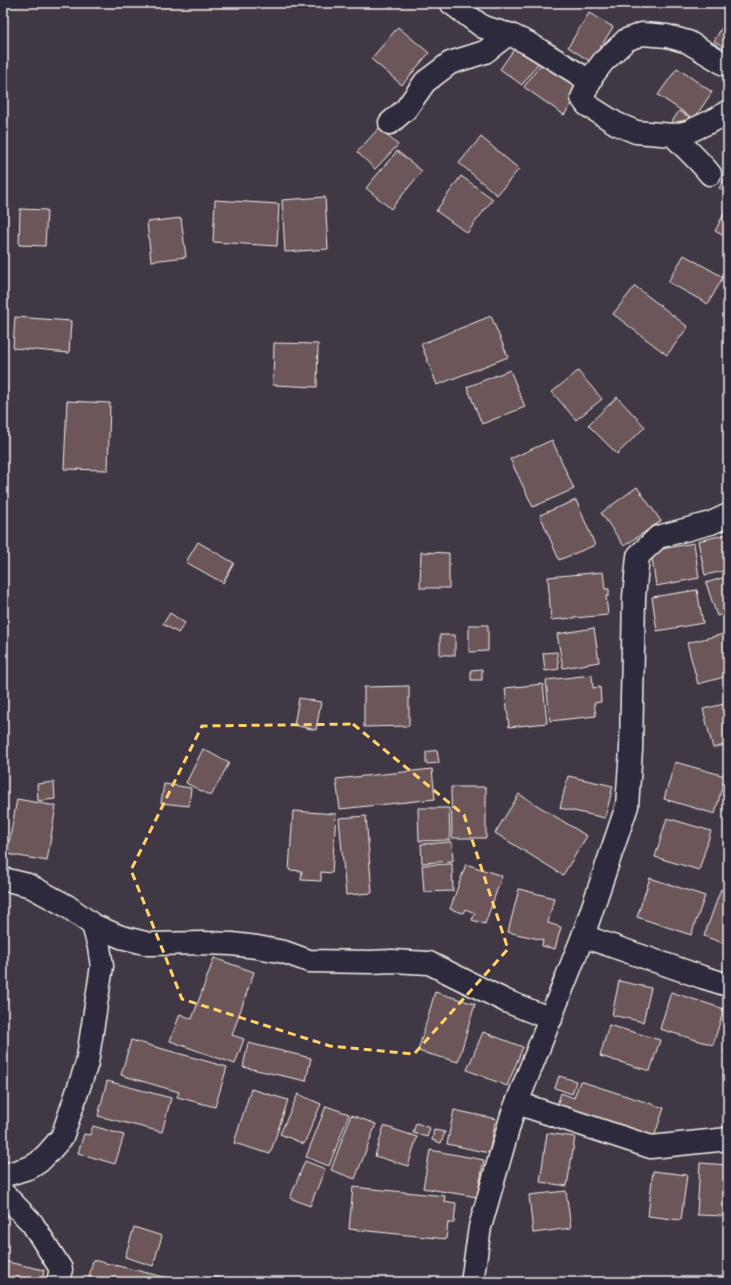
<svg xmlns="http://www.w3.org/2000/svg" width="731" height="1285" viewBox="0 0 731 1285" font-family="Sriracha,sans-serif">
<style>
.building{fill:#6c575a;stroke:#f4f1e8}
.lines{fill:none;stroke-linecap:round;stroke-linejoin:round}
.minor-casing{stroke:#f4f1e8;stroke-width:25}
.minor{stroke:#2f2a3d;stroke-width:22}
.marked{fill:none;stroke:#ffd166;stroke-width:3;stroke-dasharray:8 5;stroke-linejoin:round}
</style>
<rect width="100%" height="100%" fill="#413846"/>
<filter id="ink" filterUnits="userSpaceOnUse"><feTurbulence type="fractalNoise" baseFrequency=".025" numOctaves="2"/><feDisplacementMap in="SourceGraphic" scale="8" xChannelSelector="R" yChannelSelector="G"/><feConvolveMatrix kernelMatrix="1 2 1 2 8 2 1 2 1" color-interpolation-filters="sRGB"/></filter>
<g filter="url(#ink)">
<g class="building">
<polygon points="589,13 613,27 591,62 568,47"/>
<polygon points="728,17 728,49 714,41"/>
<polygon points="3,18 7,31 3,32"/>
<polygon points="398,27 429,53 402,85 371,59"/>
<polygon points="520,41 542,58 522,85 500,69"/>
<polygon points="546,57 585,85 564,115 524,87"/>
<polygon points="677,68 712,92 694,119 658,95"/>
<polygon points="679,111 690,117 682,130 671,123"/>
<polygon points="379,128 398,145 375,169 357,152"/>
<polygon points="481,137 519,169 497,195 459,163"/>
<polygon points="397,151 422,171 391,209 366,188"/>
<polygon points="461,176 493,199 467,233 436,211"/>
<polygon points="724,179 728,181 728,193 719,188"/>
<polygon points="325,197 328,249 285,252 282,200"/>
<polygon points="215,200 279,204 277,246 213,242"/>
<polygon points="728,206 728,238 715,231"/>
<polygon points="20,209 47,210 45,246 19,245"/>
<polygon points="181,218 186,257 151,261 147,222"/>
<polygon points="684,255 723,277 708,304 668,282"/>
<polygon points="635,286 688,327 667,355 613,314"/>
<polygon points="491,316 508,357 437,385 421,344"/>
<polygon points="15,317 71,321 69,353 13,348"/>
<polygon points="274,343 318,344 317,387 273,385"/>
<polygon points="510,370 525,407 482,424 467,387"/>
<polygon points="578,371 602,399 576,420 552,392"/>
<polygon points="617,397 645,427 617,454 588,425"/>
<polygon points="67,401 110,403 108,470 64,469"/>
<polygon points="552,440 574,489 533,507 510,459"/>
<polygon points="637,487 661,521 624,546 601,513"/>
<polygon points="576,500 595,545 559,560 540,515"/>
<polygon points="728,534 728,570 705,575 698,541"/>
<polygon points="198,542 234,563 223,583 186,562"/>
<polygon points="694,543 699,578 656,586 651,551"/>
<polygon points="421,552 449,553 449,588 420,588"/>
<polygon points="603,572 605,589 609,589 609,596 606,596 608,615 551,620 548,577"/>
<polygon points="728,576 728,612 717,616 706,583"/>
<polygon points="697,590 703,623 657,631 652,597"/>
<polygon points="170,613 185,623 178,633 163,624"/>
<polygon points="469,625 488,625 488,651 469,652"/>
<polygon points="594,628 599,662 563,668 557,634"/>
<polygon points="728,633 728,676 698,684 687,643"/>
<rect x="440" y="635" width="15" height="20"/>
<polygon points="557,652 559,669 545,671 543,653"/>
<polygon points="482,669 482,680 471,680 471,670"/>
<polygon points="592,675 593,688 600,687 601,702 594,703 596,716 550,721 546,680"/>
<polygon points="543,684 547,723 509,727 505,688"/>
<polygon points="409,686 409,726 364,727 364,687"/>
<polygon points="299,698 321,702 316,730 294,725"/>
<polygon points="728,703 728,744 713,748 703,709"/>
<polygon points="203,749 229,763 211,796 186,783"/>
<polygon points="437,750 439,763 426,764 426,752"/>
<polygon points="675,762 725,776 715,814 664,799"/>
<polygon points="432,769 435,799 340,809 336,779"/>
<polygon points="568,776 613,786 605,818 560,808"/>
<polygon points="54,782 55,799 38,801 37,784"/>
<polygon points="164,784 191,788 189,806 161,803"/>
<polygon points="451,787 486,787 486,838 452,838"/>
<polygon points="519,794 587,836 563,875 495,833"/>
<polygon points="17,799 56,806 47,861 7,854"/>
<polygon points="418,808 449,808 450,840 419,841"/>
<polygon points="293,811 336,814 332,873 321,872 321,881 301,880 302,871 289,870"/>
<polygon points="366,816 372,893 346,895 339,818"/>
<polygon points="667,818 711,831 699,870 655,857"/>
<polygon points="452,842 453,861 422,863 421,844"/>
<polygon points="452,864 453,891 424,892 422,865"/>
<polygon points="466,864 502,876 485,924 472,920 475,913 465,909 463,913 450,909"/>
<polygon points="650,878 705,896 691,935 637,917"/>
<polygon points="519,889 554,898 548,923 561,927 555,949 542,946 543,940 508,932"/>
<polygon points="721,889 728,892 728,945 704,936"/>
<polygon points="214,958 254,972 232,1035 244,1039 235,1064 170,1041 180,1014 192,1019"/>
<polygon points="619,981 651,988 643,1022 612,1015"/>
<polygon points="435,992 475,1004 458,1062 418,1051"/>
<polygon points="671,992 724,1009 713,1045 660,1029"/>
<polygon points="609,1025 660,1040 650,1071 600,1056"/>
<polygon points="483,1032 523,1047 507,1086 467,1070"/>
<polygon points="131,1040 227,1067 215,1107 177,1097 179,1092 121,1075"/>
<polygon points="728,1041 728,1055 724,1053"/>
<polygon points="248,1043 311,1058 306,1081 243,1067"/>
<polygon points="559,1076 576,1081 572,1094 555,1088"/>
<polygon points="107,1081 171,1098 162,1132 98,1116"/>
<polygon points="580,1081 664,1108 652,1143 555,1111 561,1093 574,1098"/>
<polygon points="251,1089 288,1100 270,1154 234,1143"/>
<polygon points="298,1094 321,1104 304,1144 280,1134"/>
<polygon points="326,1106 349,1114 329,1166 306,1157"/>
<polygon points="454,1110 496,1119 489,1153 447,1144"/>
<polygon points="351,1115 376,1124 355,1179 331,1170"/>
<polygon points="416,1123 430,1128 427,1137 413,1133"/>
<polygon points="93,1126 124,1135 115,1164 78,1153 84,1134 90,1135"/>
<polygon points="384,1126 417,1137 408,1166 375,1156"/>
<polygon points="434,1130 445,1132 441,1143 432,1140"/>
<polygon points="547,1133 575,1137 567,1186 540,1182"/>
<polygon points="430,1150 484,1160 477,1197 423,1188"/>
<polygon points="305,1161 325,1169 310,1206 290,1198"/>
<polygon points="700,1163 728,1165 725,1216 697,1215"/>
<polygon points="653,1171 687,1175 681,1220 648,1216"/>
<polygon points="353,1187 445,1196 444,1201 456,1203 454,1223 448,1223 446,1239 349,1229"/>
<polygon points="566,1191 571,1228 533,1233 529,1195"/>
<polygon points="134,1227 162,1236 153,1266 125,1257"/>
<polygon points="93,1260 185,1282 88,1282"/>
<polygon points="3,1261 44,1270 42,1282 3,1282"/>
<polygon points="214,1277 241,1282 213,1282"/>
</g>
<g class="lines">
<g class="minor-casing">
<g id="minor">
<polyline points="451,3 483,27 511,35 528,43 580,75 589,83"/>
<polyline points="727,112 718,118 688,132 673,135 636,132 617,124 587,105 582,98 593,75 603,62 626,40 642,34 667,36 688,42 728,66"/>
<polyline points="390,123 406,109 425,82 450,63 485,52 508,34"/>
<path d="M673 135C685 148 699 160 710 174"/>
<polyline points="3,879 28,885 67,906 93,925 99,947 102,966 87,1063 62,1137 48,1153 39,1162 31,1167 6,1175 3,1178"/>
<polyline points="93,925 121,937 149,944 203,943 232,944 257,947 284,952 309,961 371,962 392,961 429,963 506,1001 551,1019"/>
<polyline points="583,936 702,977 728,985"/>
<polyline points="517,1103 651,1147 728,1139"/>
<polyline points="3,1193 32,1223 61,1269 58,1282"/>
<polyline points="472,1282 480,1227 512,1115 583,936 627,806 631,750 634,597 638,556 658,537 711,523 728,515"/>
</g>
</g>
<use href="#minor" class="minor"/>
</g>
</g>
<path class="marked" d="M353 724 464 815 508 949 414 1054 330 1046 182 999 131 870 202 726Z"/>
<rect width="731" height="1285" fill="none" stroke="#2f2a3d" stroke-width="16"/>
<rect x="8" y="8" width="715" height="1269" fill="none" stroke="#f4f1e8" stroke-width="1.5" filter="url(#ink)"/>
</svg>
